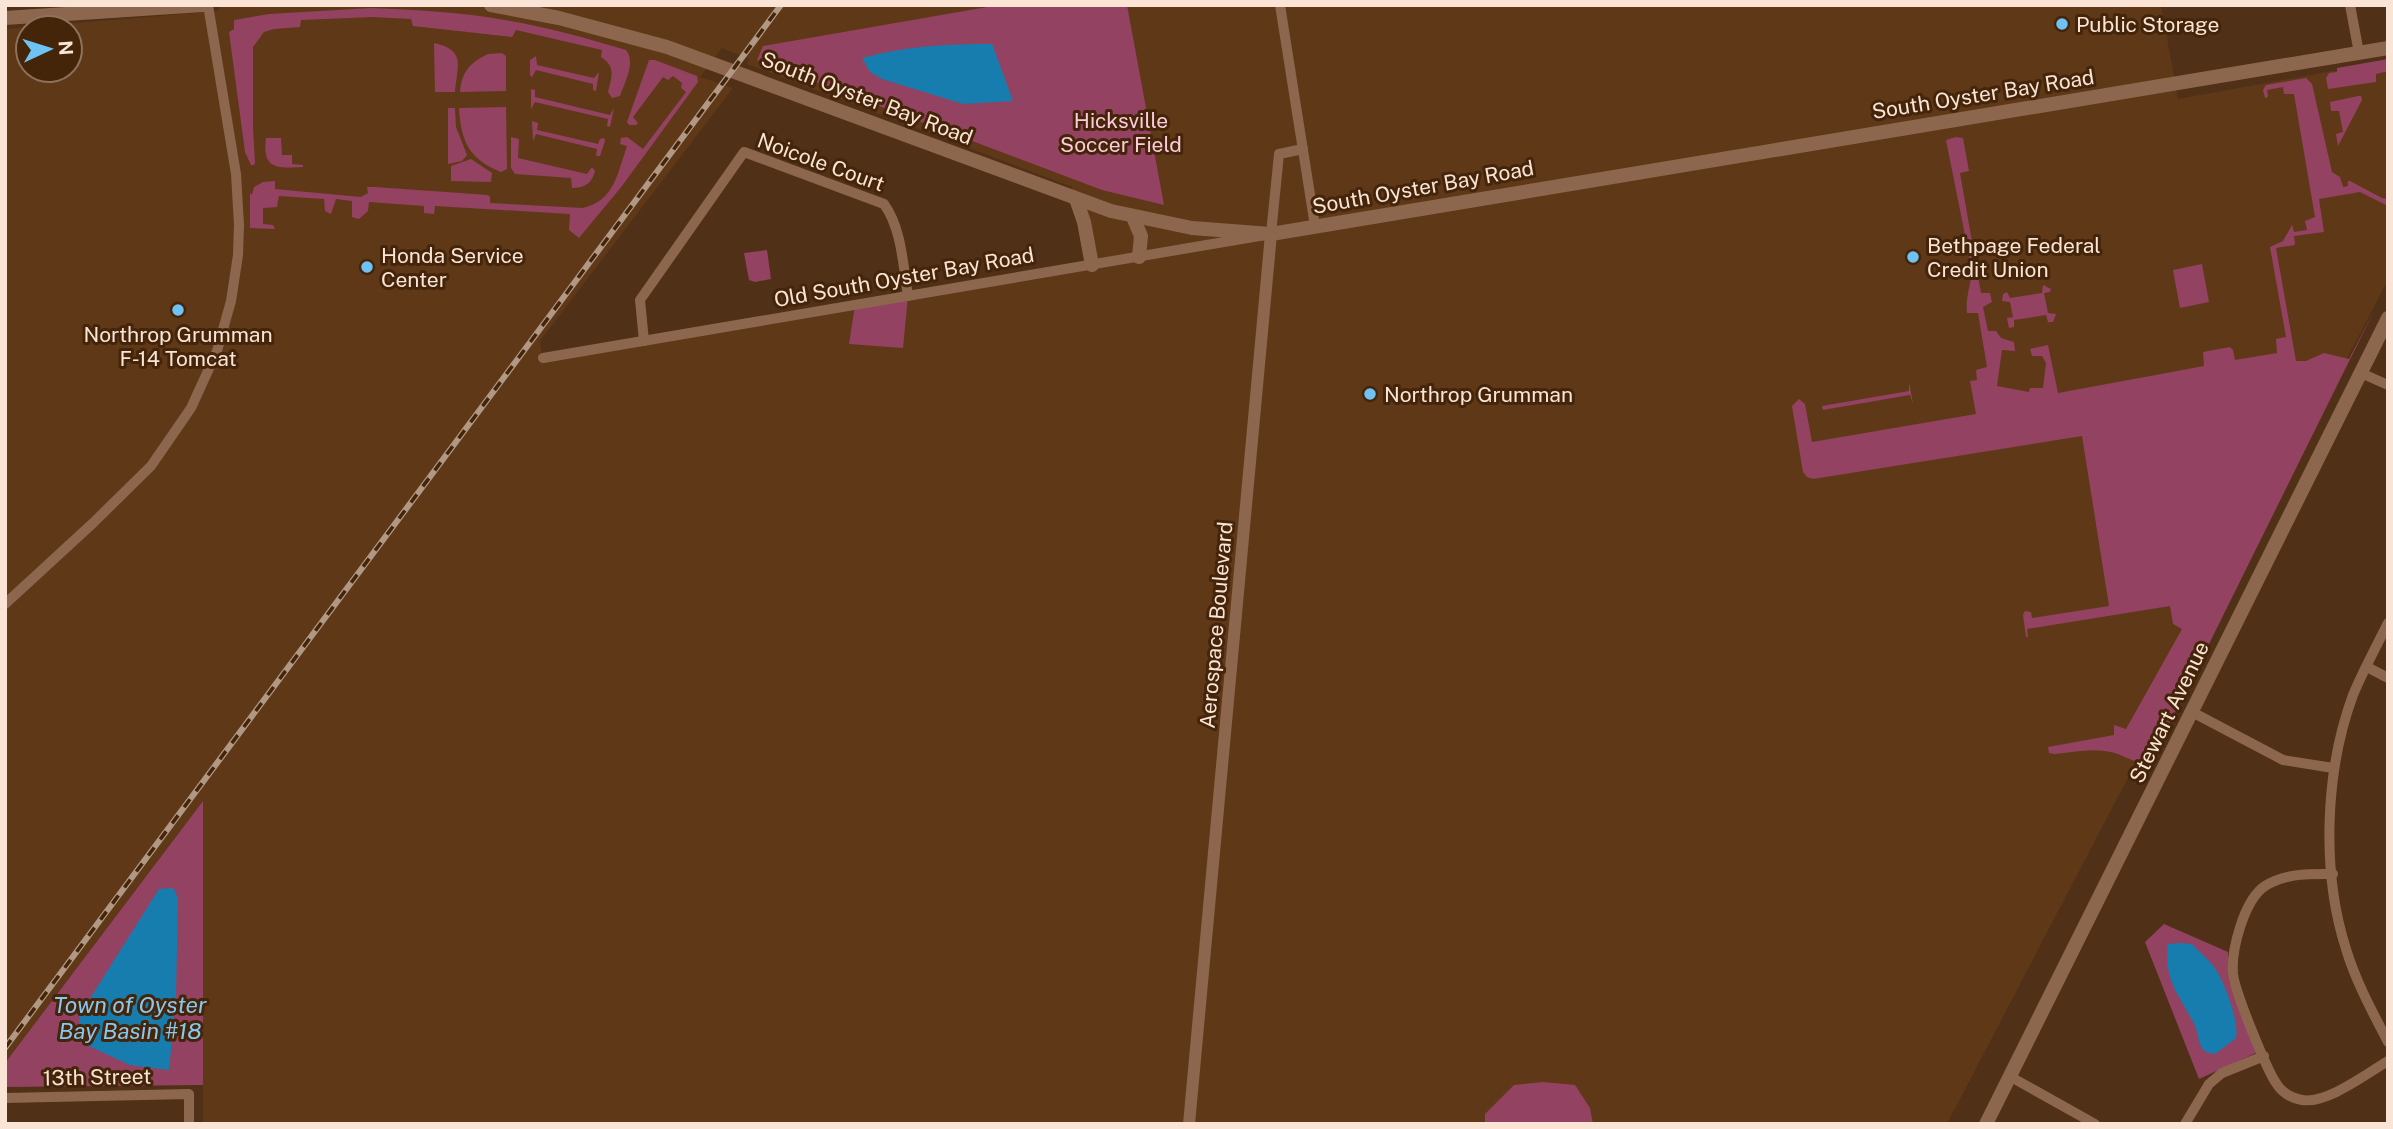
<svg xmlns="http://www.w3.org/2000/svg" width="2393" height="1129" viewBox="0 0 2393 1129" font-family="'Public Sans',sans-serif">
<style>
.built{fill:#5f3818;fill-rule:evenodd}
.green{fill:#934262}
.water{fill:#177daf}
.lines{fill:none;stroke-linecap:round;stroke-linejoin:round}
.minor{stroke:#8c674d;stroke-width:10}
.tertiary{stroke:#8c674d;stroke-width:12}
.secondary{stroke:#8c674d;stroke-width:14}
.rail-casing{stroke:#b19884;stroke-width:6}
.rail{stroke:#45250a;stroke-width:3.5;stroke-dasharray:10;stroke-linecap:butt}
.poi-dot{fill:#6fc2f4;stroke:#45250a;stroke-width:2.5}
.labels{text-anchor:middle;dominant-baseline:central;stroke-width:6;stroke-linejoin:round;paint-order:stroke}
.poi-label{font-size:21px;fill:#f9e4d5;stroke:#45250a;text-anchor:start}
.street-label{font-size:21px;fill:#f9e4d5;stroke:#45250a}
.park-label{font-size:21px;fill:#fccbdb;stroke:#45250a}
.water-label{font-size:23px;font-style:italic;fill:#87c8f0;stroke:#45250a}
</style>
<rect width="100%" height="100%" fill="#503016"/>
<path class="built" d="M219 5H2161L2178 99 2388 61V280L1947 1124H203L202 802 5 1063V29L219 11ZM28 28H70V70H28ZM722 48 749 59 747 64 1072 187 1084 263 542 355 540 341 733 88 700 77Z"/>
<g class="green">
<polygon points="999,5 1127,5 1164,205 1102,190 757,60 763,46"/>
<path d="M371 8C416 10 461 12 505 20 546 27 586 38 626 50 636 62 625 82 620 96L612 98 608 92C612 76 616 67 601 57L602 50 516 30 512 37 413 26 411 19 373 17 301 20 300 27 274 29 264 32 253 47V128L255 163 254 165H251L245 152 229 32 234 29V20L269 14Z"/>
<path d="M434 43C467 50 457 67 455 92H435Z"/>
<path d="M488 54 502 53 506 56V91L460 92C461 72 471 62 488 54Z"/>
<polygon points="536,56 537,65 594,78 599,72 596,91 593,90 593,84 536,70 532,77 530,75 530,60"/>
<polygon points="2388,59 2388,71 2376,74 2376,82 2328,89 2326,78 2329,73 2337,72 2337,68"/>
<path d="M649 60H655L697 76 698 82 622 186 579 238 569 230 570 214 435 206 434 214 424 213V206L369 202 368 211 359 219 352 217V201L336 199 331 214 325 211 324 199 279 196 277 207 263 208V224L273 225 275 229 250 228V193L252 195 254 187 263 182 275 181V189L361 197 368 193 367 187H375L488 195 490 197V203L583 208C615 200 617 174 627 146L620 144 621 138 627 137 643 149 686 92 681 88 682 83 673 76 668 80 663 77 633 117 638 123 636 125H629L627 122Z"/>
<path d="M2306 78 2312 84 2332 172 2340 177 2343 187 2348 186V181H2350L2382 198 2388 199V206L2360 192 2319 199 2324 232 2294 236 2295 245 2276 248 2296 361H2306L2324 353 2349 359 2375 309 2152 759C2139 767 2128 757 2115 753 2095 747 2074 752 2054 754L2049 753 2048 747 2114 735V725L2126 729 2182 629 2173 624 2170 606 2027 629 2028 637H2026L2023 615 2025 611 2031 612 2032 618 2109 606 2082 436 1813 479 1807 477 1803 472 1792 406 1799 399 1805 404 1812 442 1976 414 1970 381 1977 380 1976 370 1987 367 1978 313H1967C1965 299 1971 284 1972 270L1946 140 1956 137 1963 138 1969 171 1960 173 1981 293H1990L1992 302 1983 307 1988 331H1996L2001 338 2014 342 2015 351 2002 350 1997 386 2029 392 2030 388H2043L2046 363 2042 356H2032L2030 349 2048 345 2058 393 2204 366 2203 352 2230 347 2233 350 2235 360 2277 353 2276 339 2286 337 2270 247 2283 241 2292 225 2294 232 2307 230 2305 221 2315 217 2294 94H2284L2283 87 2267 90 2268 97 2265 98 2263 90 2266 85Z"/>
<polygon points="531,89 535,90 535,97 610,115 614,108 610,127 607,126 608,119 535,102 531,109"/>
<polygon points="2358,96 2361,96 2362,100 2338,146 2336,134 2343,132 2339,111 2331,111 2330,102"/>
<path d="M506 107 507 169 501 172C469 159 461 142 459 108Z"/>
<polygon points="448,108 455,108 456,127 467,155 462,161 448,164"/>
<polygon points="532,121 538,123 537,130 598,144 600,139 604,138 605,141 600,156 596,156 597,149 536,134 533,141"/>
<path d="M511 137 519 139 518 158 587 174 592 167 595 171C592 183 585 188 572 188L571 178 515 174 511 168Z"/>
<path d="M266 138H281L282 155H292V164L303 165V167C277 168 262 170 266 138Z"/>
<polygon points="471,159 492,173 491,182 451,181 451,166"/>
<polygon points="767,250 771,279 755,282 749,280 744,253"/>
<polygon points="2202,264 2209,302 2180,308 2173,270"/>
<polygon points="2043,285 2051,289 2050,292 2044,293 2048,313 2056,314 2053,322 2048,322 2046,315 2014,320 2014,327 2009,328 2007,318 2013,317 2010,302 2002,301 2003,294 2007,292 2010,298 2042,293"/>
<polygon points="908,296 903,348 849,344 855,305"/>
<polygon points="1909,382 1913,404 1910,395 1823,410 1822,406 1909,391"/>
<polygon points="203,801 203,1085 5,1087 5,1063"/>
<polygon points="2164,924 2228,952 2229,981 2256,1053 2199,1079 2145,942"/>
<polygon points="1543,1082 1575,1085 1590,1108 1593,1124 1485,1124 1485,1114 1514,1085"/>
</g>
<g class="water">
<path d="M992 44 1013 101 963 104 882 79 870 72 862 58C906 46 947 44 992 44Z"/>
<polygon points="173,888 178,898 176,995 169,1070 130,1065 80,1042 79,1016 159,889"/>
<path d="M2180 943 2192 944C2200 953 2212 962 2218 973 2226 988 2239 1021 2236 1038L2215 1054C2196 1052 2201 1040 2195 1026 2181 996 2163 982 2168 944Z"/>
</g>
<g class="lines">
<g class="minor">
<polyline points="1280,5 1315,226"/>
<polyline points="2350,5 2359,53"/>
<path d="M644 341 640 300 744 152 884 204C902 229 903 266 908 296"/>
<polyline points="543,358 1271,234 1279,154 1303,149"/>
<polyline points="2361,373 2388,385"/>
<polyline points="5,604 92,524 151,466 191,408 217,351 231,301 238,255 239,225 236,174 208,5"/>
<path d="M2388 623C2376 647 2363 671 2353 695 2325 771 2321 871 2346 949 2356 982 2372 1011 2388 1042"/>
<polyline points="2367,667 2388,678"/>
<polyline points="2192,712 2283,760 2333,768"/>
<path d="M2333 874C2310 874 2285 873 2265 886 2244 900 2231 950 2233 974 2235 992 2266 1068 2276 1083 2282 1093 2291 1098 2302 1100 2327 1104 2366 1074 2388 1061"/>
<polyline points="2011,1077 2095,1124"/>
<polyline points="5,1098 189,1094 189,1124"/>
<polyline points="2185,1124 2209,1084 2222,1073 2264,1056"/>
</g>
<polyline class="tertiary" points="1189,1124 1271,234"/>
<g class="secondary">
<polyline points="491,5 559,18 667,47 1111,211 1192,228 1271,234 2388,48"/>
<polyline points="5,18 203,5"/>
<polyline points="1076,199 1084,222 1092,265"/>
<polyline points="1133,217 1141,236 1139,257"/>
<polyline points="1986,1124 2388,318"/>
</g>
<g class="rail-casing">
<polyline id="rail" points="5,1048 781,5"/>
</g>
<use href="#rail" class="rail"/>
</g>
<g class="poi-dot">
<circle cx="2062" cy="24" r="7"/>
<circle cx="1913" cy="257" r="7"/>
<circle cx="367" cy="267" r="7"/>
<circle cx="178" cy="310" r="7"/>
<circle cx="1370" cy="394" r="7"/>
</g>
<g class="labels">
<g class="poi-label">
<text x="2076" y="24">Public Storage</text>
<text x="1927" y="245">Bethpage Federal<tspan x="1927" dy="24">Credit Union</tspan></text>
<text x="381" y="255">Honda Service<tspan x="381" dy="24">Center</tspan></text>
<text x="178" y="334" text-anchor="middle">Northrop Grumman<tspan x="178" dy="24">F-14 Tomcat</tspan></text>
<text x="1384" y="394">Northrop Grumman</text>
</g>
<g class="street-label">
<text transform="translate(1983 94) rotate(-9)">South Oyster Bay Road</text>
<text transform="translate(867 98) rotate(21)">South Oyster Bay Road</text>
<text transform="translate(821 162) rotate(20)">Noicole Court</text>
<text transform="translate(1423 187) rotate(-10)">South Oyster Bay Road</text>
<text transform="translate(904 277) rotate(-10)">Old South Oyster Bay Road</text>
<text transform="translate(1216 625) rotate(-85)">Aerospace Boulevard</text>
<text transform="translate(2169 712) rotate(-64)">Stewart Avenue</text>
<text transform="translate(97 1077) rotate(-1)">13th Street</text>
</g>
<g class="park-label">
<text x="1121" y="120">Hicksville<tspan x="1121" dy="24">Soccer Field</tspan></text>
</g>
<g class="water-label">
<text x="130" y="1004">Town of Oyster<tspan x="130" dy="26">Bay Basin #18</tspan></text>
</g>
</g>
<rect width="2393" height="1129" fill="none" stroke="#f9e4d5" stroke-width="14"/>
<g transform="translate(49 49) rotate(86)"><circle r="33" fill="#45250a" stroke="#8d715b" stroke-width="2"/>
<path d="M0-5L12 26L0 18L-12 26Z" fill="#6fc2f4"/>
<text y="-10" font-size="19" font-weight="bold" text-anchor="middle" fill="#f9e4d5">N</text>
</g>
</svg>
